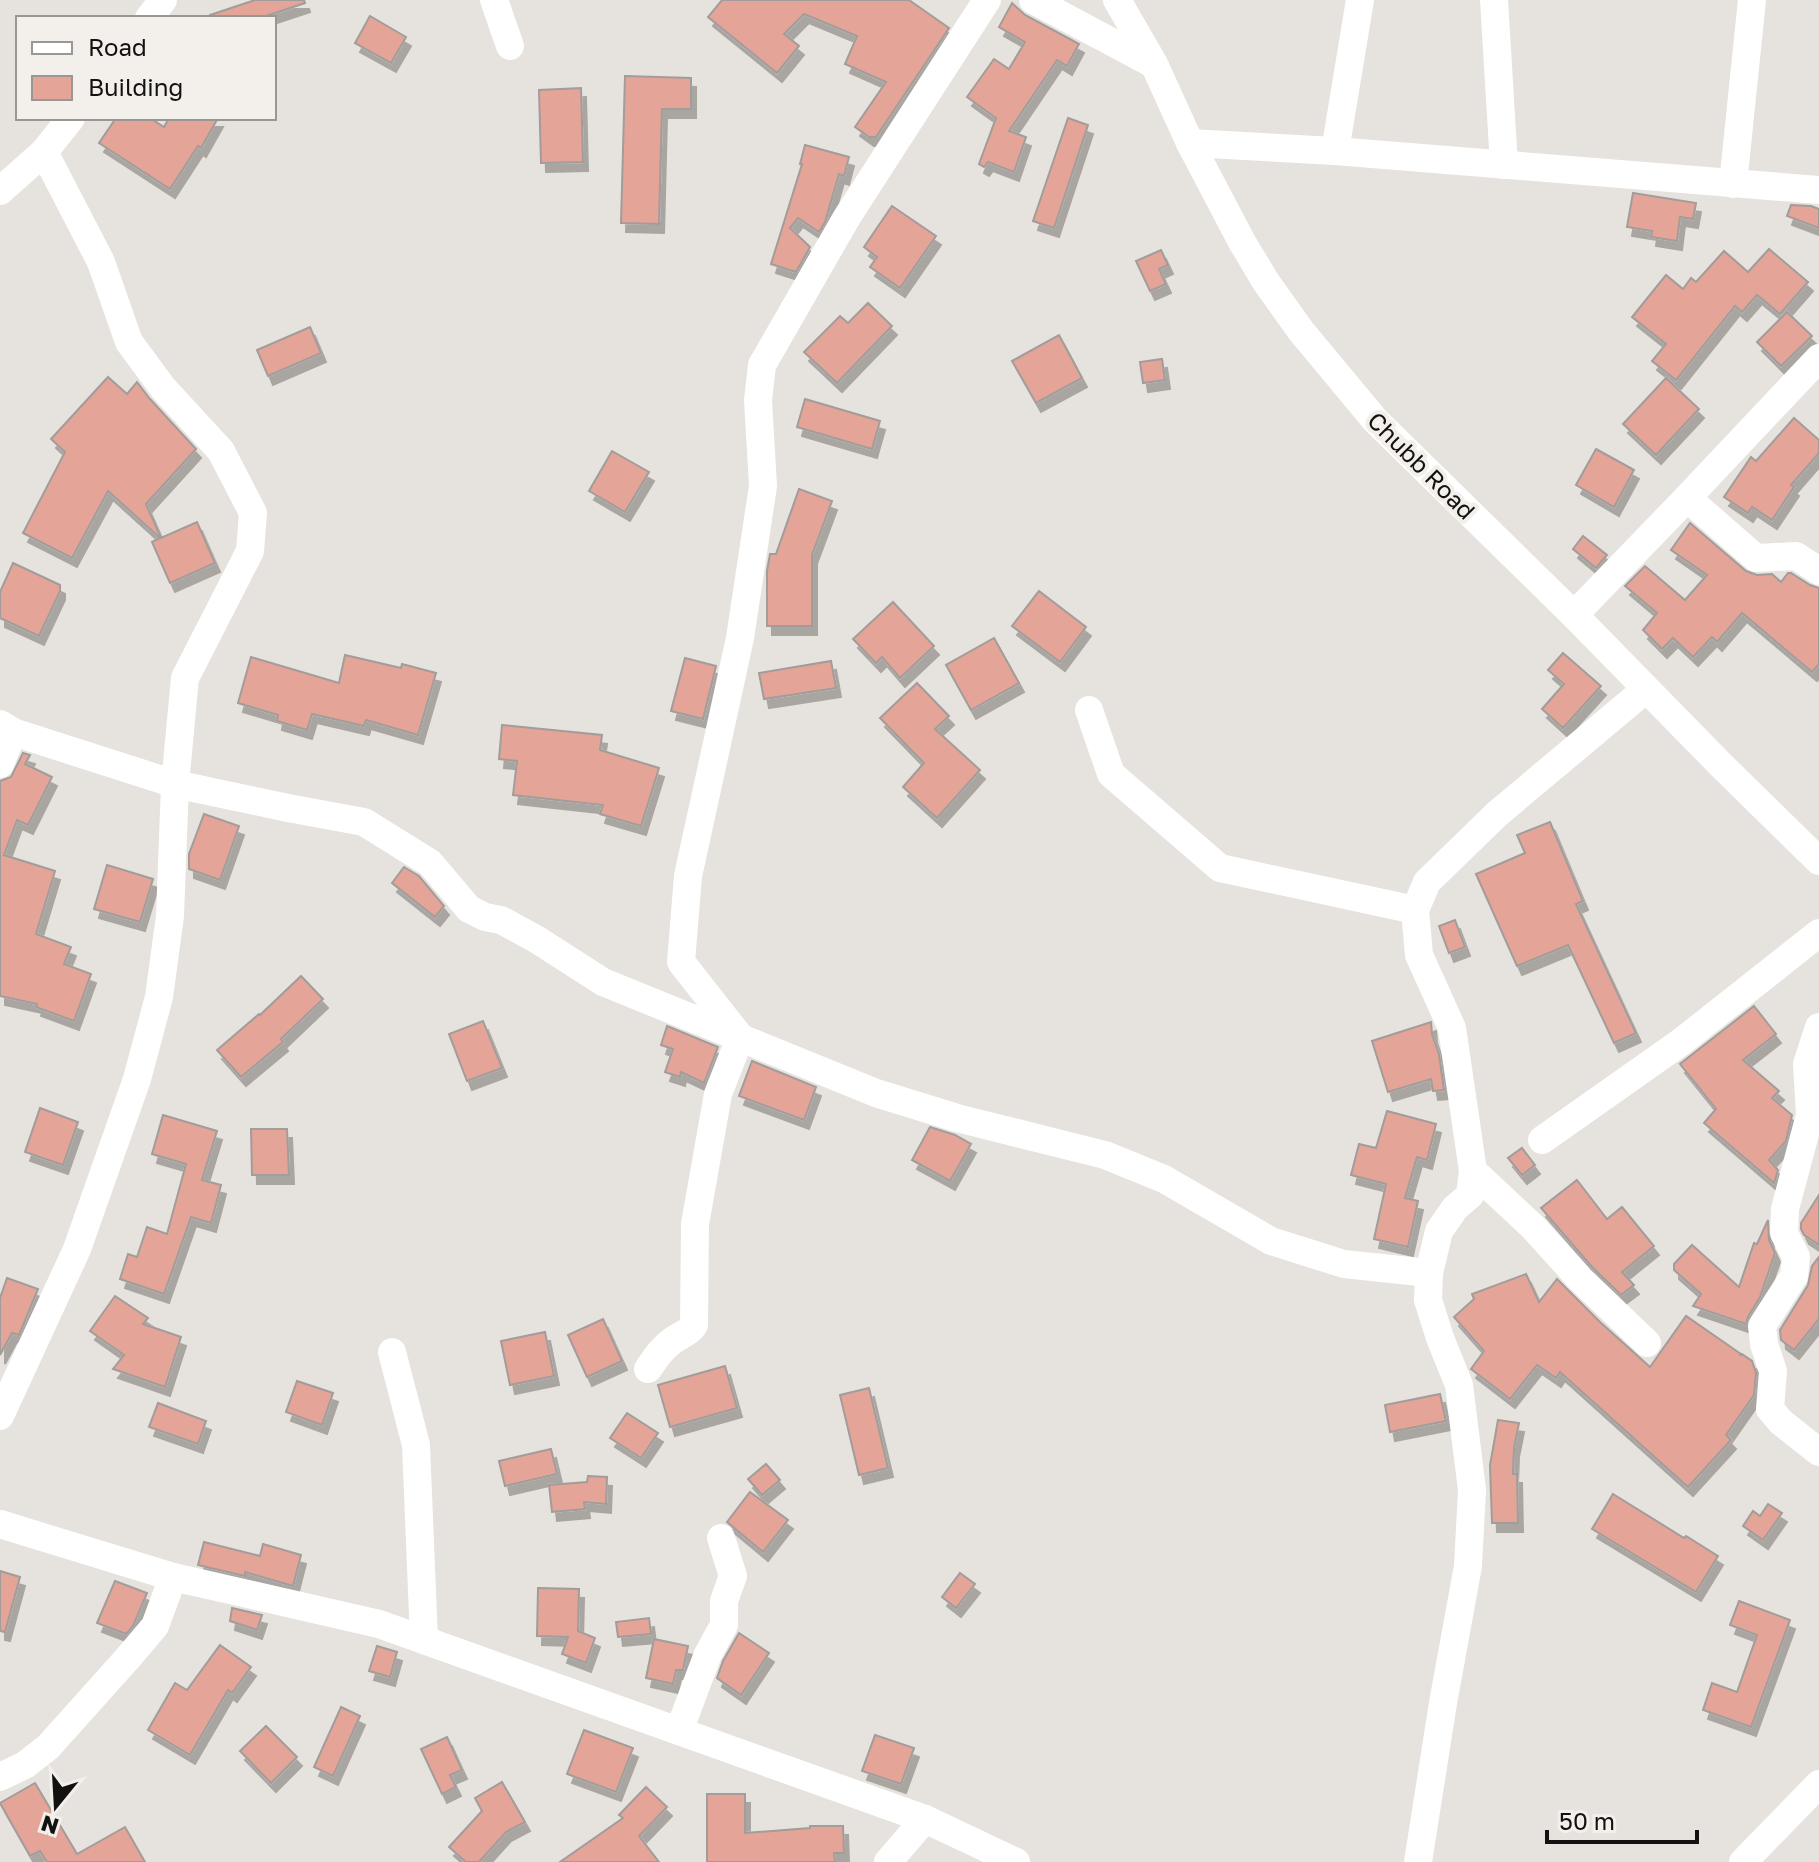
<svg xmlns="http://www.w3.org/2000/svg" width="1819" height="1862" viewBox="0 0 1819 1862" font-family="'Golos Text',sans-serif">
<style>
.building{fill:#e4a498;stroke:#a29c9a;stroke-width:2;filter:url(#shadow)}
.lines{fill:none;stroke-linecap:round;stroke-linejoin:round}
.minor{stroke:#fff;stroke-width:28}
.labels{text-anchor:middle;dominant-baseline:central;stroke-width:8;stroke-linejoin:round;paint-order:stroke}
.street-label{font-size:24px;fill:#141211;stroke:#f3efea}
</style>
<defs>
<filter id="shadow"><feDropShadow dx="5" dy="9" stdDeviation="0" flood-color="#0004"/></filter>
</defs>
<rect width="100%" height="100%" fill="#e6e2dd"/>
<g class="building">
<polygon points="255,0 304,0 305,3 260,18 210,18 210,15"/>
<polygon points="722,0 909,0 949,28 876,137 869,137 855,127 886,82 845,64 857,36 804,14 784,34 799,46 777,73 708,17"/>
<polygon points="1012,3 1025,15 1079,44 1067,66 1057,60 1009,131 1026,137 1014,172 988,162 984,167 979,164 996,118 967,97 994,59 1009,69 1025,42 999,27"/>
<polygon points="370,16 406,37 391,63 355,43"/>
<polygon points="625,76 691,78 691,109 662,109 659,224 621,223"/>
<polygon points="581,88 583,162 541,163 539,90"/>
<polygon points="116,118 150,118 164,127 169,118 218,118 201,148 198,146 170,189 99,143"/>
<polygon points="1068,118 1088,125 1054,228 1033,221"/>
<polygon points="805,145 849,157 844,176 839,174 825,222 819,232 798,218 790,228 810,247 796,272 771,264 802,164 800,164"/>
<polygon points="1633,193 1696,203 1693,219 1680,217 1677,241 1651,237 1652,231 1627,227"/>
<polygon points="1791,205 1811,206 1819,209 1819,228 1787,216"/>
<polygon points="892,206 936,236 900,288 870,267 877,257 864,247"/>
<polygon points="1769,249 1808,282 1780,314 1757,295 1742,312 1735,306 1676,380 1652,361 1666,344 1632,317 1666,275 1683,289 1691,278 1696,282 1724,251 1748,272"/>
<polygon points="1161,250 1168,265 1159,269 1166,284 1150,291 1136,261"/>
<polygon points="868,303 892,326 837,383 804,352 840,316 848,323"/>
<polygon points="1787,312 1812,336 1781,366 1757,342"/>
<polygon points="310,327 321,353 268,376 257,350"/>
<polygon points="1059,335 1082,378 1036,403 1012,361"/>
<polygon points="1162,359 1165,380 1143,383 1140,362"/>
<polygon points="108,377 127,394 137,382 150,399 196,449 146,504 161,538 197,522 215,563 170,583 152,542 160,538 108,491 72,558 23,533 65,452 51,439"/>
<polygon points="1666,378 1699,409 1656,455 1623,424"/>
<polygon points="805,399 880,421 872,449 797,427"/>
<polygon points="1794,418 1819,440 1819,453 1791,485 1794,487 1772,520 1752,507 1748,513 1724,497 1751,457 1756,461"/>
<polygon points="1596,449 1634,470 1614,507 1576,485"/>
<polygon points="612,451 649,472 625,512 589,491"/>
<polygon points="799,489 832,501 812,555 812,626 767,626 767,571 770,554 776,554"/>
<polygon points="1690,523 1746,571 1757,575 1772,574 1781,582 1788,573 1791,573 1810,585 1819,588 1819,664 1812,672 1742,613 1717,642 1712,637 1693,657 1673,638 1662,649 1643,630 1657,613 1625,586 1645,566 1685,600 1707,575 1671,550"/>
<polygon points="1583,536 1607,555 1596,568 1573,549"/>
<polygon points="13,563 60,585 60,591 39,636 0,618 0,592"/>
<polygon points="1039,591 1086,627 1060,662 1012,626"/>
<polygon points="893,602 934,646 900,678 882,657 876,663 853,639"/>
<polygon points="994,638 1019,683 971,710 946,665"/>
<polygon points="1563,653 1601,686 1563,728 1542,709 1564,684 1548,670"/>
<polygon points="345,655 401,668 402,664 436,673 418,735 366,720 364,726 312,714 307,730 277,721 278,715 238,703 251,657 339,683"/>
<polygon points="685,658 716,666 703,719 671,711"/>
<polygon points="831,661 836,688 764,699 759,673"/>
<polygon points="917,683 949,716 935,729 980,770 937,818 903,787 924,763 880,718"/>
<polygon points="502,725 602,735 600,750 659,768 641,826 600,814 603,805 513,795 517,761 499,759"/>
<polygon points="23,753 30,755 25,764 52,777 28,825 17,820 4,855 55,871 36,934 71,947 64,964 91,974 74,1021 36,1007 37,1004 0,996 0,781 11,777"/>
<polygon points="204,814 239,826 220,880 189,869 189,854"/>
<polygon points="1550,822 1583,901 1576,904 1636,1033 1614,1043 1568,945 1517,966 1476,874 1525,853 1517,835"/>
<polygon points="107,865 153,879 140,922 94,909"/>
<polygon points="404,867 419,876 444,906 435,917 392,883"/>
<polygon points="1455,920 1465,947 1449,953 1439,926"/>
<polygon points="301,976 323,999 281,1039 283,1042 241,1077 217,1050 259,1014 260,1015"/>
<polygon points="1754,1006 1776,1034 1743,1060 1779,1091 1772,1098 1792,1115 1786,1141 1769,1160 1778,1170 1774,1183 1704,1123 1716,1109 1680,1064"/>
<polygon points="483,1021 502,1068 467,1081 449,1034"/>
<polygon points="1431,1022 1432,1034 1439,1054 1444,1090 1433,1091 1431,1079 1388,1092 1372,1041"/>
<polygon points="667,1026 718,1047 704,1083 681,1072 680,1077 665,1072 673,1049 661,1045"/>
<polygon points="752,1061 816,1087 804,1120 739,1096"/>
<polygon points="40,1108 78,1122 63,1165 25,1152"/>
<polygon points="1387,1111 1436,1124 1427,1160 1417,1157 1405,1198 1418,1201 1408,1247 1374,1239 1386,1184 1351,1175 1359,1144 1376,1148"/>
<polygon points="163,1115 217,1131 202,1180 221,1185 211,1223 191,1217 164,1294 120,1279 128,1254 137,1257 147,1227 167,1234 186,1164 152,1154"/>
<polygon points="930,1127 955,1135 971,1144 950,1181 912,1160"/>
<polygon points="251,1129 287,1129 289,1175 252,1175"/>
<polygon points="1522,1148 1535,1165 1522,1175 1508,1158"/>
<polygon points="1577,1180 1607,1219 1622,1207 1654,1246 1622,1272 1634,1285 1621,1295 1592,1267 1541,1208"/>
<polygon points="1819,1195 1819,1245 1804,1235 1801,1229 1801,1223"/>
<polygon points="1768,1220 1769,1240 1775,1253 1760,1297 1748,1317 1746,1324 1693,1306 1701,1294 1674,1270 1674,1264 1692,1245 1739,1287 1754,1243 1757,1244"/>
<polygon points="1819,1257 1819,1319 1794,1350 1781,1340 1780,1330 1808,1285 1812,1266"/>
<polygon points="1526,1274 1539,1302 1557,1279 1600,1322 1650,1367 1686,1316 1741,1354 1740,1356 1742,1354 1752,1361 1756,1373 1754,1395 1726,1435 1731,1440 1688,1487 1560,1372 1556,1378 1537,1365 1510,1399 1471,1369 1484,1351 1454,1317 1474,1299 1472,1294"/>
<polygon points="7,1278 38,1289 19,1335 12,1333 0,1355 0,1298"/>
<polygon points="115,1296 148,1318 143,1324 181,1337 165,1387 113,1369 124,1355 90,1331"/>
<polygon points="603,1319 622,1361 587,1377 568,1335"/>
<polygon points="545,1332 554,1376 510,1385 501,1341"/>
<polygon points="725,1366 737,1408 670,1427 658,1385"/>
<polygon points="297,1381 333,1393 322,1425 286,1412"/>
<polygon points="869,1388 888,1468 859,1475 840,1395"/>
<polygon points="1440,1394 1446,1421 1390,1432 1385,1405"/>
<polygon points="158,1403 206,1421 198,1444 149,1427"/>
<polygon points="627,1413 658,1433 641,1458 610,1438"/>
<polygon points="1498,1420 1519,1423 1514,1448 1513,1474 1517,1474 1518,1523 1492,1523 1490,1465"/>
<polygon points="551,1449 557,1474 505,1486 499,1461"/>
<polygon points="766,1464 780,1480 762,1495 748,1479"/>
<polygon points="588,1476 607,1477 606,1504 584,1502 585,1509 552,1512 549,1485 587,1482"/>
<polygon points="750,1492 788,1520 763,1552 727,1522"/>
<polygon points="1613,1494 1684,1538 1686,1536 1718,1556 1696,1592 1592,1529"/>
<polygon points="1768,1504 1782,1513 1763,1540 1743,1526 1753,1511 1760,1516"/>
<polygon points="204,1542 260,1556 263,1544 301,1555 293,1586 245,1572 245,1576 198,1565"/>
<polygon points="0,1571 20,1577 5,1632 0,1631"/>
<polygon points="960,1573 975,1584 956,1608 942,1597"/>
<polygon points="115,1581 147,1593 133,1626 126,1634 97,1623"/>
<polygon points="538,1588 579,1589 578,1631 595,1638 586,1663 562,1654 568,1637 537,1636"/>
<polygon points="1739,1601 1790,1620 1751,1727 1703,1710 1712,1683 1737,1692 1757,1635 1730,1625"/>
<polygon points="232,1608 262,1615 257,1630 230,1621"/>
<polygon points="649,1618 651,1634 618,1637 616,1622"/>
<polygon points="739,1633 769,1653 741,1695 717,1678 723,1661"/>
<polygon points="654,1639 688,1646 683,1670 676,1670 673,1684 646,1678"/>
<polygon points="220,1645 251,1667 232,1693 228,1690 190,1755 148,1730 175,1683 187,1690"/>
<polygon points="377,1646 397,1652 390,1677 369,1671"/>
<polygon points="341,1707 360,1716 333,1776 314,1767"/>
<polygon points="266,1726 297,1757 271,1783 240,1751"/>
<polygon points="584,1730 633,1748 616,1792 567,1774"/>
<polygon points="875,1735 914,1748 901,1784 862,1771"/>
<polygon points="447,1737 462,1770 450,1775 456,1787 442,1794 421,1749"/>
<polygon points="502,1782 525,1822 506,1832 479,1862 466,1862 449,1847 482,1811 475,1798"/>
<polygon points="35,1783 77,1854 125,1827 145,1862 47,1862 40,1851 30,1856 0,1803"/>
<polygon points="646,1787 667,1807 639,1836 659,1862 560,1862 623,1818 619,1815"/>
<polygon points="707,1794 745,1794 745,1833 810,1828 810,1826 843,1826 844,1853 834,1853 835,1862 707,1862"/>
</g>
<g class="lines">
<g class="minor">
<polyline points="494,0 510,46"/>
<polyline points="1033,0 1153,64"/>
<polyline points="1117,0 1154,64 1190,143 1242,242 1266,282 1301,331 1375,420 1574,615 1722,766 1819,861"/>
<polyline points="1494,0 1504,165"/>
<polyline points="149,18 163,0"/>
<polyline points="1190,143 1335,151 1819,190"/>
<polyline points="1335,151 1360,0"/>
<polyline points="1733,184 1752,0"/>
<polyline points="0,191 44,152 71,118"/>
<polyline points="1687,498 1756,558 1796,556 1819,571"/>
<polyline points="1574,615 1687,498 1819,358"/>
<polyline points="1089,710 1111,774 1220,868 1415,910"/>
<polyline points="0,724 13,732 175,784 288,808 364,822 430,863 469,909 485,917 501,920 536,939 603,982 876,1093 957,1118 1105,1155 1164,1179 1271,1241 1344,1264 1429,1273"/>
<polyline points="0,764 13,732"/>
<polyline points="1819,1027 1807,1064 1810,1115 1785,1209 1784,1233 1796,1257 1794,1276 1762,1326 1764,1344 1773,1371 1770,1409 1781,1422 1819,1452"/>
<polyline points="740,1037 681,962 688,876 740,638 763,486 758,400 762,365 847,217 987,0"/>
<polyline points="1542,1140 1681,1042 1819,933"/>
<polyline points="1473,1171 1533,1227 1580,1279 1647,1343"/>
<polyline points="392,1352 416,1445 424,1640"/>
<path d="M648 1369C655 1359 661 1349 671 1342 679 1335 688 1334 694 1325L695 1224 718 1094 740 1038"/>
<polyline points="0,1416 77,1249 137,1079 159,997 170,916 175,784 185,678 250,551 253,513 221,451 163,388 129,342 101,262 44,152"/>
<polyline points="0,1524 173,1577 379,1624 925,1819 1016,1862"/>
<polyline points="679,1731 708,1654 724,1625 724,1601 733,1576 721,1538"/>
<polyline points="0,1777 25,1765 48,1747 127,1659 155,1626 173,1577"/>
<polyline points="888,1862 925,1819"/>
<polyline points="1418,1862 1443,1703 1468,1566 1472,1490 1459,1385 1440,1338 1428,1300 1429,1273 1439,1231 1455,1208 1470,1195 1473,1171 1452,1028 1419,955 1415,910 1427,882 1497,814 1646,689"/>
<polyline points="1743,1862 1819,1784"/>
</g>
</g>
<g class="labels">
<g class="street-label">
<text transform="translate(1422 465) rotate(45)">Chubb Road</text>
</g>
</g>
<rect x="16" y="16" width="260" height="104" fill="#f3efea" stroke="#9a9793" stroke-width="2"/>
<rect x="32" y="42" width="40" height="12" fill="#ffffff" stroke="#9a9793" stroke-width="2"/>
<text x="88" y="56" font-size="24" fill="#141211">Road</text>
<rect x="32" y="76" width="40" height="24" fill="#e4a498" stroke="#9a9793" stroke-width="2"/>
<text x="88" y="96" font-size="24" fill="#141211">Building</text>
<g transform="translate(56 1806) rotate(198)" stroke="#f3efea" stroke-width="6" paint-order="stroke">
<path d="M0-6L14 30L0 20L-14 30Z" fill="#141211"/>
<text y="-12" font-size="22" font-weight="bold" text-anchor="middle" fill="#141211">N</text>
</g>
<path d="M1547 1830v12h150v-12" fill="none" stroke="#141211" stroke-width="4"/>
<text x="1559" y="1830" font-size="24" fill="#141211" stroke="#f3efea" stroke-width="6" paint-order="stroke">50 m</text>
</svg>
